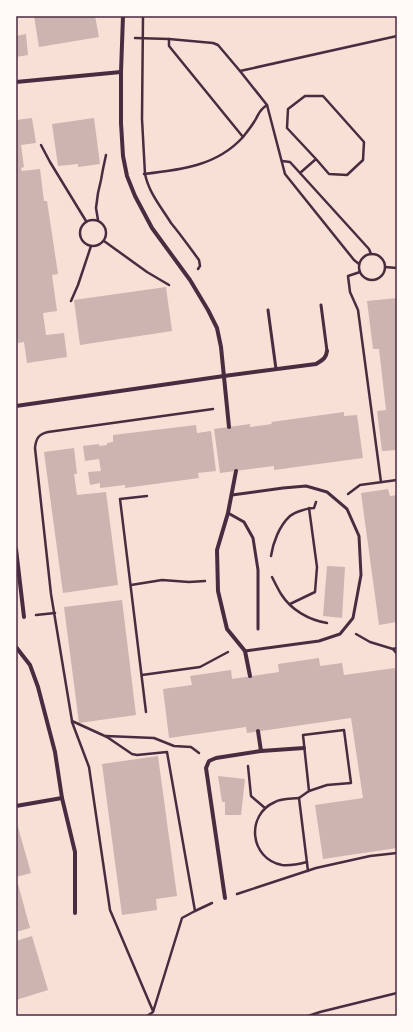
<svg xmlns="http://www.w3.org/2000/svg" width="413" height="1032" viewBox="0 0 413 1032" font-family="Rubik,sans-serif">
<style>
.building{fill:#ccb4b1}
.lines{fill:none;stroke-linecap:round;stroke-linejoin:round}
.path{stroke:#4a2c40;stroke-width:2.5}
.service{stroke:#4a2c40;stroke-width:3}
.minor{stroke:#4a2c40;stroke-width:4}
.neatline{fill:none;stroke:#4a2c40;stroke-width:1.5}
</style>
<rect width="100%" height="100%" fill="#f7e1d7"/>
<g class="building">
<polygon points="34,16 95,16 99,37 39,47"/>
<polygon points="26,34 28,55 16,57 16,36"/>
<polygon points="32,118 36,143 21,145 24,167 21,168 22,171 40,169 44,201 47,201 58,274 52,275 57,311 43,313 46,335 64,333 67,357 27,363 24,342 18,343 16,329 16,120"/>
<polygon points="94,118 100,164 78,167 78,164 58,166 52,124"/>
<polygon points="166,287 172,331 80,345 74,300"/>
<polygon points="397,298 397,450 382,451 377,411 386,410 379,349 373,349 367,301"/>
<polygon points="344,412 344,416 357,415 363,458 274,470 274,466 220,473 214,429 250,424 250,427 272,424 271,422"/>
<polygon points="196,425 197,433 211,431 216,471 198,473 199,478 125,488 125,485 100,488 100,483 90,485 88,472 101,471 99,459 85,461 83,446 99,444 99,446 107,445 107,443 113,442 113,435"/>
<polygon points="74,448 77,474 74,474 77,495 106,492 118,585 63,593 44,452"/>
<polygon points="388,489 390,496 397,495 397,622 379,625 361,493"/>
<polygon points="327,566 345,567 342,618 323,616"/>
<polygon points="122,600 136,715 79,723 64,607"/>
<polygon points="319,658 320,666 342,663 344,675 395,668 397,681 397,848 323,859 315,805 363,798 351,718 247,733 246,727 169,738 163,689 192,685 190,676 231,670 232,679 279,672 278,664"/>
<polygon points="158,756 177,896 156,899 157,910 122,915 102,764"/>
<polygon points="218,776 245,779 241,815 225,815 225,802 222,802"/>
<polygon points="18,827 31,873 16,877 16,828"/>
<polygon points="16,884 18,884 30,928 16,932"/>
<polygon points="32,936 48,990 16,1000 16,941"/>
</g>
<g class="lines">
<g class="path">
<path d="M143 16 142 119 145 174C149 193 161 207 171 223 181 235 190 248 199 260L200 266 198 269"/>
<polyline points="135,38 169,39 213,43 218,45 240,71 267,105 285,174 354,260 359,264"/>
<polyline points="169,39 169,46 243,137"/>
<polyline points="240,71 397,36"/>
<polyline points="41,145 50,162 86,221"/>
<polyline points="282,161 290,162 369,249 371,254"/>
<polyline points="300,173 316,159 287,128 288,109 305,96 323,96 364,142 363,160 347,175 329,174 316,159"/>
<path d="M144 174C180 170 217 166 243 137 247 132 251 127 254 122 260 113 258 111 267 105"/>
<circle cx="93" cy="233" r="13"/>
<polyline points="98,220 96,208 98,193 101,180 103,169 106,155"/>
<polyline points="104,241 147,272 169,285"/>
<circle cx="372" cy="267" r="13"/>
<polyline points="385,267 397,268"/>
<polyline points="360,272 348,276 350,292 358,310 381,482"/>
<polyline points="71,301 78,285 91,246"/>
<polyline points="348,494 360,485 397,480"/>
<path d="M271 556C273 543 279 526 290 516 295 512 308 508 314 508L316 502"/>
<path d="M272 577C275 583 278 589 281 594 291 610 309 620 327 623"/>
<polyline points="131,585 162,580 189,582 205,581"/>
<polyline points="290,604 315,592 317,567 309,508"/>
<polyline points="36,615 55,613"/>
<polyline points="356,634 370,642 393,649"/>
<polyline points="397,648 393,649 397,654"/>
<polyline points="142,675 200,667 228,652"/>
<polyline points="146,712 120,499 147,496"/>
<polyline points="72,722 89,767 110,910 153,1011"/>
<polygon points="344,730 351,783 327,785 309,791 303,735"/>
<polyline points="106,736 154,738 174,746 191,747 199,753"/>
<polyline points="248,766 251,796 265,808"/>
<path d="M299 798C291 799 282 798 275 802 245 815 250 859 282 865 290 866 299 864 307 862"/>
<polyline points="308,871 299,798 309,791"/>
<polyline points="237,894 316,868 370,856 397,853"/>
<path d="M195 911 167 752 137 755 132 754 107 737 72 721 51 594 35 448C36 438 39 434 48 432L213 409"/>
<polyline points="147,1016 153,1012 182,918 195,911 212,903"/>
<polyline points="308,1016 320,1012 397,993"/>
</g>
<g class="service">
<polyline points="321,305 327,351"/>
<polyline points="268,310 276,369"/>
<polyline points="232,495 283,488 306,486 327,492 347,509 359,536 361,575 353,618 340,634 319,641 245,651"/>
<polyline points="228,513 244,522 253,538 258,570 258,629"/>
</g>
<g class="minor">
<polyline points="123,16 121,72 121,123 123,156 127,176 135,196 152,228 190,280 208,310 217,328 221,347 229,427"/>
<polyline points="16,82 121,72"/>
<path d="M16 406 224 376 316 364C322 360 326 359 327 351"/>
<polyline points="236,471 228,513 217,550 218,591 227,629 245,651 250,676"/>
<polyline points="16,549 24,617"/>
<polyline points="16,647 30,665 38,687 55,752 62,798 75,852 75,913"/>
<polyline points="258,731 261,751"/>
<polyline points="16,806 62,798"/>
<polyline points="225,898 206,768 209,761 216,758 261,751 304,748"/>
</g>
</g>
<rect width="413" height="1032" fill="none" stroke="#fffaf5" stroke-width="34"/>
<rect x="17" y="17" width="379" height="998" class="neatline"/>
</svg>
